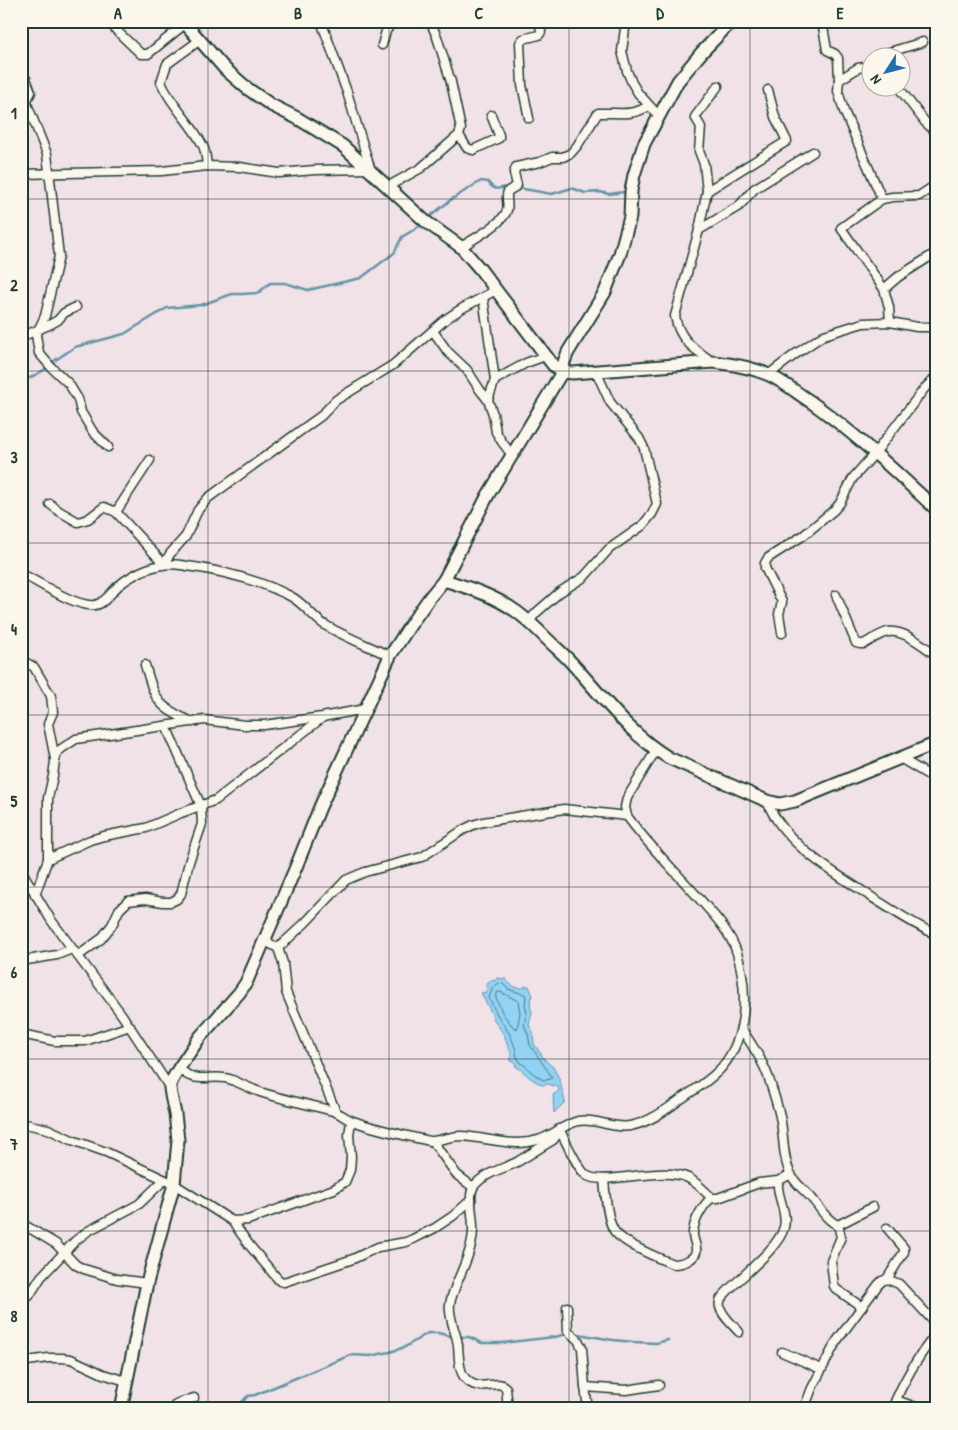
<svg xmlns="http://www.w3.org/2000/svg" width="958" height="1430" viewBox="0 0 958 1430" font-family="'Patrick Hand',sans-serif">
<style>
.water{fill:#92d2f3;stroke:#6496a7}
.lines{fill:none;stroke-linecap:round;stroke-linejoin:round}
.shore{stroke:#4d7980;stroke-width:1}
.stream{stroke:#6496a7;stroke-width:2.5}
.street-casing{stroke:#1f3d34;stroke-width:11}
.secondary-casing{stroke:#1f3d34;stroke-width:15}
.street{stroke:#fbf7ec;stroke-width:8}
.secondary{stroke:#fbf7ec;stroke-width:11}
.grid{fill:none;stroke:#1f3d34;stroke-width:1;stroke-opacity:0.55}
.neatline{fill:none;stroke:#1f3d34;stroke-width:2}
.grid-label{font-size:16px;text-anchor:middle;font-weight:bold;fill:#1f3d34}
</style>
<rect width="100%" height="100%" fill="#f0e2e7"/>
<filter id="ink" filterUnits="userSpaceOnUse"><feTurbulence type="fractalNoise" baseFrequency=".02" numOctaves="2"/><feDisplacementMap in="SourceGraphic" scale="10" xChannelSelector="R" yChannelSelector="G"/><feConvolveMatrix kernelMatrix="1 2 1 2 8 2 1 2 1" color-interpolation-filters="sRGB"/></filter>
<g filter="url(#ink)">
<path class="water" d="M497 978 506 979C510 985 516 989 524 988L525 986H529L533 996 531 998 530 1004 532 1013 529 1025 533 1032 534 1044 545 1060 553 1067 559 1078 565 1102 554 1113 553 1095 559 1091 558 1087 548 1084 542 1085C537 1082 532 1080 528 1076 523 1072 521 1069 515 1066L516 1063 511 1061V1053L504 1035 493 1018 492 1014 481 993 486 992 487 984 492 980 495 981Z"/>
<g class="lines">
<g class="shore">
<polygon points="500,983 503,984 508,989 526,995 525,1004 527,1013 524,1025 528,1034 530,1045 552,1077 551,1079 543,1080 531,1072 527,1067 521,1063 517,1057 515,1047 509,1033 498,1016 489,998 493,987"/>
<polygon points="498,992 501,992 518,1001 520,1013 517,1029 514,1028 503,1014 496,998"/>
</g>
<g class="stream">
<polyline points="518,188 552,194 572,188 585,193 600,192 609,194 624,192"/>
<path d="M428 218 452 199 481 181 488 182C496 193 498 187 510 187"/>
<polyline points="21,383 44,370 54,361 75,347 124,334 167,308 201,305 232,294 242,294 258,293 270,283 285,283 308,290 361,278 394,253 402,237 423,224"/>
<polyline points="573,1333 613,1340 634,1342 656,1343 668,1340"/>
<polyline points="459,1337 469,1337 482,1343 502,1343 554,1337 568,1334"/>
<polyline points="235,1409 248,1396 255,1395 351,1355 370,1356 390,1352 405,1347 428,1333 438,1333 454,1337"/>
</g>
<g class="street-casing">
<g id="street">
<polyline points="108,21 118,32 141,54 148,54 185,24"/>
<polyline points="321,21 347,92 371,171"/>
<polyline points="626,21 622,51 627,71 632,83 638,93 658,115"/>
<polyline points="822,21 827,50 835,54 838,58 839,80"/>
<path d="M200 40 167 64 161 82C171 106 192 123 203 146 206 152 206 159 207 166"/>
<polyline points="382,45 386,31 393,21"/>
<polyline points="880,58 883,54 923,42"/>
<polyline points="870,66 858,68 839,80 838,91 844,111 882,199"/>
<polyline points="21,72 26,79 31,92 27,100 27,104 47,154 59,256 45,316 36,335 39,353 51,367 69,384 78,399 81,412 93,432 108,447"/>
<polyline points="899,88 925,122 937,133"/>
<polyline points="529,118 522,85 520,43 523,39 539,35 541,32 540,21"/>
<polyline points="459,135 467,148 473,150 499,138 499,135 491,115"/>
<polyline points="21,174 162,171 207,166 239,167 279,173 315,170 369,169"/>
<polyline points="387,187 421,168 459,135 461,129 451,82 437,37 430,21"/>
<polyline points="707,191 704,164 699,151 701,127 695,117 718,86"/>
<polyline points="699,230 739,206 754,189 813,152"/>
<path d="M461 247C473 239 503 224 507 210 509 204 505 197 508 191L515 187 517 185 514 173 516 167 540 162 552 157H563L571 153 577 146 598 113C618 112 630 117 649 106"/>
<polyline points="884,289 898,277 937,252"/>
<polyline points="483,297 495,380 488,400"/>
<polyline points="890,322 889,307 884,289 841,228 882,199 892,197 919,196 937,184"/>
<polyline points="433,331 448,352 467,370 480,390 488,400 493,414 496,432 502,442 512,455"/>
<polyline points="21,337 51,324 58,320 64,313 76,307"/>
<path d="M713 362C694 349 679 340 675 316L699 230 707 191 787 141 775 117 768 90"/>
<polyline points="768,375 797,353 824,335 863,323 890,322 917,327 937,327"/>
<polyline points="495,380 526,363 545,356"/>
<polyline points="50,504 59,511 78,522 88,519 104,507 116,512 164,564 170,554 186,536 198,510 208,498 307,426 321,416 336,400 393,365 446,319 461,309 496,290"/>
<polyline points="116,512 150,460"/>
<path d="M26 576C41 584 78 608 95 605 104 604 112 592 118 586 135 572 159 561 181 565 218 570 257 579 290 596 304 603 312 617 325 625 345 637 369 646 390 656"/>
<path d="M836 595 856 643 860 644H864C871 640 880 634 888 632 903 629 926 647 937 656"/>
<polyline points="529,621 537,612 560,592 584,577 609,549 642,526 652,514 657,504 644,448 639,438 610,402 596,371"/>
<polyline points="782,633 779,614 782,602 765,568 765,563 768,558 804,535 834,510 840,503 853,478 875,453 924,389 937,376"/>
<polyline points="21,660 34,667 51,696 53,712 48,724 55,759"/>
<path d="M145 665C156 701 156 706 192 722"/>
<polyline points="900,758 937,780"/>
<path d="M767 801C782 841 829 870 864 892 887 907 911 923 937 935"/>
<polyline points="48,859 90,840 104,836 146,828 181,813 216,800 322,718"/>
<polyline points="21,870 51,920 122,1015 170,1088"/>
<polyline points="35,895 48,859 48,798 53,776 55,761 57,752 61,749 76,739 204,720 245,725 264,725 322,717 365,709"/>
<polyline points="265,941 278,948 283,963 286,992 336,1112"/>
<polyline points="278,948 305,923 346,880 365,872 422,857 463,830 473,825 483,822 564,809 627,816"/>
<polyline points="78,956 101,939 112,925 119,910 128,901 145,899 163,902 171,902 177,899 181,894 189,862 202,824 201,806 166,726"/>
<polyline points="21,961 57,955 72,949"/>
<path d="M741 1028C752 1045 764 1062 770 1082 774 1095 779 1109 781 1122 784 1139 783 1160 791 1175 796 1185 807 1192 814 1201 821 1209 827 1221 838 1225L873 1207"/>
<polyline points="21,1034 55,1041 85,1041 130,1026"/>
<path d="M179 1068C196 1087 213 1072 232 1080 242 1084 251 1089 260 1092 284 1100 309 1104 333 1111 340 1113 346 1119 353 1121 377 1130 404 1135 430 1141 435 1142 451 1136 460 1136 486 1137 512 1148 538 1140 552 1136 563 1125 578 1121 596 1118 613 1129 630 1126 651 1122 667 1109 684 1097 697 1088 712 1079 722 1067 748 1036 748 990 737 953 730 931 712 913 697 896 674 870 647 844 627 816L625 807 627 798 656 750"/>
<polyline points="21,1123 48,1129 72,1140 106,1152 174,1184 232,1221 248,1220 334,1189 345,1182 350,1170 351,1157 349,1135 351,1121"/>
<path d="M559 1129C566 1141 577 1168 586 1175 601 1187 663 1165 688 1178 697 1182 704 1191 712 1198H718L759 1183 778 1181 791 1174"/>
<polyline points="433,1142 457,1175 473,1187"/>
<path d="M604 1179C605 1192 607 1222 615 1232 625 1244 658 1258 673 1264 682 1264 698 1259 696 1248 696 1243 692 1238 693 1232 694 1221 703 1204 712 1198"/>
<polyline points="232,1221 250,1246 277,1278 280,1281 284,1282 353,1259 378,1247 406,1242 413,1239 435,1228 453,1216 471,1200"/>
<polyline points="21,1223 56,1244 76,1265 84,1269 117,1279 147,1283"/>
<polyline points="838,1225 841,1237 831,1261 834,1286 836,1289 862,1307"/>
<polyline points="887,1228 904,1248 904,1252 887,1279"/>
<polyline points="21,1302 29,1296 41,1277 75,1241 88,1231 139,1204 164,1180"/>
<polyline points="567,1307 568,1331 578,1340 582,1348 585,1387 588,1409"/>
<path d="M739 1332C733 1325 722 1316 720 1307 719 1303 720 1299 723 1296 738 1278 779 1249 784 1227 788 1212 776 1196 778 1181"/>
<polyline points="782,1352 821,1369"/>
<polyline points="21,1362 48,1358 62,1358 71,1359 103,1374 126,1381"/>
<polyline points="585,1387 626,1390 659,1385"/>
<polyline points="896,1400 921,1409"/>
<polyline points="173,1409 176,1404 194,1398"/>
<path d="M508 1409 506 1388C497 1377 479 1395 465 1378 458 1370 459 1355 458 1345 456 1331 448 1317 450 1304 451 1297 454 1291 456 1285 463 1268 472 1250 473 1231 474 1218 467 1196 474 1186 484 1173 503 1169 517 1162 529 1155 541 1147 553 1140L557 1135 559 1129"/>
<polyline points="804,1409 812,1388 836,1342 878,1285 882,1281 887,1279 899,1284 937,1325"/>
<path d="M892 1409C903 1381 918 1356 937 1333"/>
</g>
</g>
<g class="secondary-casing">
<g id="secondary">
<path d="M183 21 225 69 248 89 271 105 297 118 343 146 425 221 461 247 480 269 553 365 562 372 573 373 713 362C732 364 751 367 769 375 784 382 797 393 811 402 856 434 896 472 937 510"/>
<path d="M444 580C470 588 495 596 517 612 528 620 537 629 546 638 553 645 561 652 568 659 601 694 627 733 669 758L767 801 780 804 795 801 937 743"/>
<polyline points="121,1409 147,1283 174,1184 178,1140 175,1114 171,1095 170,1088 171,1082 179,1068 200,1037 239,993 246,983 296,867 320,807 390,656 413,621 430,597 444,580 488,495 562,372 564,362 568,352 605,292 620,254 630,217 631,191 634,175 644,144 678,81 702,52 732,21"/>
</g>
</g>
<use href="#street" class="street"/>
<use href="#secondary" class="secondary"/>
</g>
</g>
<path class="grid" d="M208 21V1409M389 21V1409M569 21V1409M750 21V1409M21 199H937M21 371H937M21 543H937M21 715H937M21 887H937M21 1059H937M21 1231H937"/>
<rect width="958" height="1430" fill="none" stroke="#fbf7ec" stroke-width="55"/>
<g transform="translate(886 72) rotate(234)"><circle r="24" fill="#fbf7ec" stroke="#a3ada2"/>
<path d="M0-4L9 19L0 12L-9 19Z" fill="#1f6fb2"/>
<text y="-8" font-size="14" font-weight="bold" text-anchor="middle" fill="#1f3d34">N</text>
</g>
<rect x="28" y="28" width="902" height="1374" class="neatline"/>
<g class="grid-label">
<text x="118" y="19">A</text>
<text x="298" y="19">B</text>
<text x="479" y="19">C</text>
<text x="660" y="19">D</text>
<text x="840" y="19">E</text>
<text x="14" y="119">1</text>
<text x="14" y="291">2</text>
<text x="14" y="463">3</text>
<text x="14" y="635">4</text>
<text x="14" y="807">5</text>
<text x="14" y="978">6</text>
<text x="14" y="1150">7</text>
<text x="14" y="1322">8</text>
</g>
</svg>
